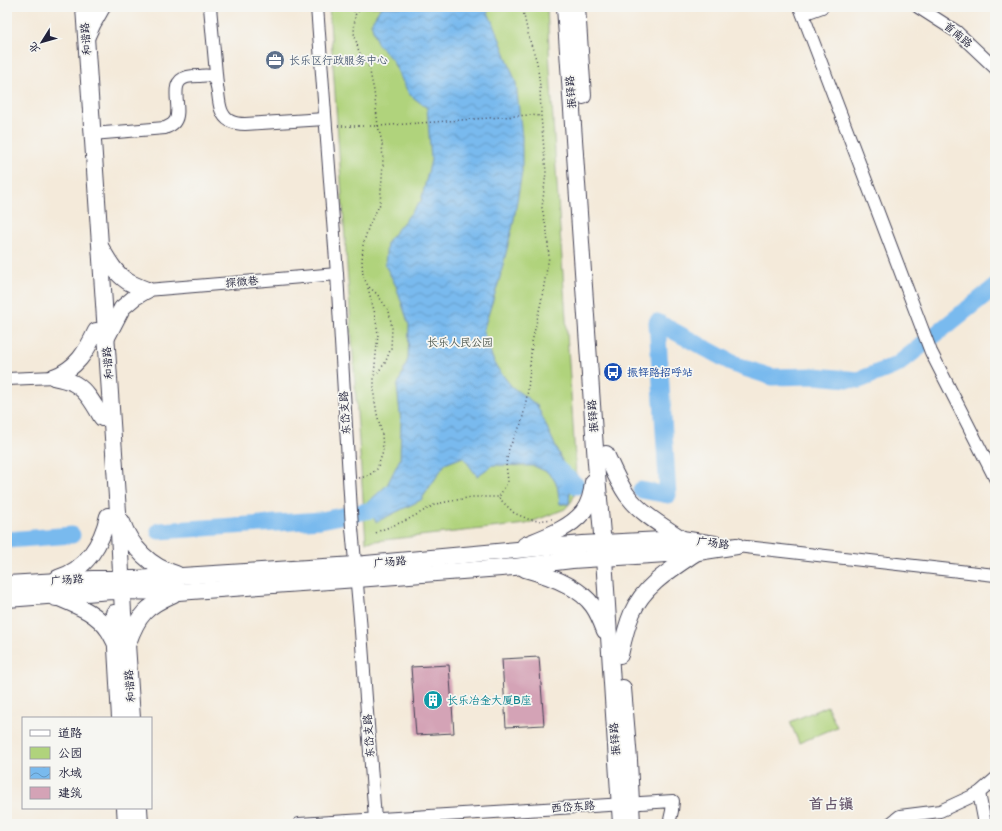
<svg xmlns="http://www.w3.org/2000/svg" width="1002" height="831" viewBox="0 0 1002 831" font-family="'Balsamiq Sans','LXGW WenKai TC',sans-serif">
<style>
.park{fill:#b0d37c;stroke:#697a5c}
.water{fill:url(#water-waves);stroke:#4e6e94}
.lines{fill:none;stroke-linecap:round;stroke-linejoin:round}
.river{stroke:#79baee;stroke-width:17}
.building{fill:#d4a3b6}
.minor-casing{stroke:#424053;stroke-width:14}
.major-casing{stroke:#424053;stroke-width:18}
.path{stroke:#424053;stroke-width:1.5;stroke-dasharray:1 3;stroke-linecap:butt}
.minor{stroke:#fff;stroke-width:12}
.major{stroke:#fff;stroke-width:16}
.labels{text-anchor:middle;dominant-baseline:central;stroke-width:3.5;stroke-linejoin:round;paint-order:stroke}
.street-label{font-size:11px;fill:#22223b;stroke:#f6f6f2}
.service-label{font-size:11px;fill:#4e5e75;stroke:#f6f6f2;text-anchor:start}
.park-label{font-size:11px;fill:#4d574e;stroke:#f6f6f2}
.transit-label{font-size:11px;fill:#164399;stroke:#f6f6f2;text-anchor:start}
.culture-label{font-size:11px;fill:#0d838f;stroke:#f6f6f2;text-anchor:start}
.district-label{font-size:15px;font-weight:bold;fill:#604f66;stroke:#f6f6f2}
</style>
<defs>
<pattern id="water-waves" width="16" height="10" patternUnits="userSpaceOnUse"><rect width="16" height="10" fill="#79baee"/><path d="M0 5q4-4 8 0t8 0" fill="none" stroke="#6397c2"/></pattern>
</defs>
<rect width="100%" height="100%" fill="#f6f6f2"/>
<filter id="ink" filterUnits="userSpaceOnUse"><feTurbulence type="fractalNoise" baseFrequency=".025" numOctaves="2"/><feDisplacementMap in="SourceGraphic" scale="8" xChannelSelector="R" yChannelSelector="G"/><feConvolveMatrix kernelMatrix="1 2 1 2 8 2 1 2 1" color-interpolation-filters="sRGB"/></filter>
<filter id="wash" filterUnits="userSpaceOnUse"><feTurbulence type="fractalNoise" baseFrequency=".012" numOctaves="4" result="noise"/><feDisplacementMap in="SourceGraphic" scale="16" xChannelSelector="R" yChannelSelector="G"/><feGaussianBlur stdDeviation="0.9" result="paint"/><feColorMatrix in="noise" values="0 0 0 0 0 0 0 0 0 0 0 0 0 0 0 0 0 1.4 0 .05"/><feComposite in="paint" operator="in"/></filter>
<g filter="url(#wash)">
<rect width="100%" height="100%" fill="#f4eada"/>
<g class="park">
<path d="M329 7H547C554 163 567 319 576 475L577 486 575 493 572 501 565 509 526 524 366 542Z"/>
<polygon points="827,706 837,727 799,743 790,722"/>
</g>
<polygon class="water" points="381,7 487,7 487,10 500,40 516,83 522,137 522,172 513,225 499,281 483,331 495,365 512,387 537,405 571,481 569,504 560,504 557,485 553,478 547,472 534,466 493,465 477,476 463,457 445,464 421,500 376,522 366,504 387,485 400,459 401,422 397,387 408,359 409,325 396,286 385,265 387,242 421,201 431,160 427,108 409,94 392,60 377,43 371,23"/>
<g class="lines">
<g class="river">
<polyline points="553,465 577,486"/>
<polyline points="641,490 668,495 657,322 738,366 772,377 815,376 859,380 897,365 995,287"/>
<polyline points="159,531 321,520 372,510 390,498"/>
<polyline points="7,540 72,535"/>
</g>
</g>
<g id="blocks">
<g class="building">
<polygon points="539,657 544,725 506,727 502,659"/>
<polygon points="449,665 454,733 416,735 411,667"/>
</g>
</g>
</g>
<g filter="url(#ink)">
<use href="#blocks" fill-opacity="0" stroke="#424053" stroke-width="1"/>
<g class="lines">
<g class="minor-casing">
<g id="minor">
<polyline points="210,7 217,85"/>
<polyline points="317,7 337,274 352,528 360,618 375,819"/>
<polyline points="800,7 931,352 995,478"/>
<polyline points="918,7 957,32 995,68"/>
<polyline points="803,14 822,7"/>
<path d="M92 134 165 128C169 126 173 125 175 121 183 109 167 82 187 77 191 76 195 76 199 76 202 76 206 75 209 76 224 79 212 111 230 121 234 123 240 124 245 124L325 119"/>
<polyline points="147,290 337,274"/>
<polyline points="7,379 54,377"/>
<polyline points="737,546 995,575"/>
<polyline points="979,793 985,824"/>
<polyline points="299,824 673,801 672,811 669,824"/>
<polyline points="890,824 900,816 940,811 979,793 995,779"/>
</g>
</g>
<g class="major-casing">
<g id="major">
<polyline points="84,7 118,512 123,613 127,644 132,718"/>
<polyline points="565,7 596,463 604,558 621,824"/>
<polyline points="577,7 583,96"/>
<polyline points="87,36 93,23 102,7"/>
<path d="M101 248C108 260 115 273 127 281 133 285 140 287 147 290"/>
<polyline points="107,337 122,308 135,297 147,290"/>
<path d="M54 377C61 379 69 380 75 384 87 391 95 406 102 418"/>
<path d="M54 377C77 368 86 352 96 331"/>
<path d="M606 454C612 467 618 482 627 495 641 514 663 526 682 539"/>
<path d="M122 522C131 547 150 567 176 574"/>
<path d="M525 545C545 537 569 529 583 512 590 503 592 493 593 482"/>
<path d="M525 569C547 575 579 586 593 606 598 613 602 623 605 631"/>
<path d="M58 578C86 570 102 543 108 516"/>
<polyline points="7,584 93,579 134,579 355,565 582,544 682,539 715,544"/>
<path d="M56 598H59C78 606 97 613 109 631 111 634 113 639 115 642"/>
<polyline points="7,599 112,591 178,592 357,579 514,567 572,560 698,552 737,546"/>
<polyline points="114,613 120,718"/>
<path d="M128 643C138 614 147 606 174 594"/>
<path d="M620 655C623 641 626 627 632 613 644 585 672 569 697 552"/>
<polyline points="623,688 629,760 632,824"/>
<polyline points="125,808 126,824"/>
<polyline points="139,808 140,824"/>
</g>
</g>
<g class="path">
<polyline points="353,7 355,15"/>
<polyline points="523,11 525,7"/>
<polyline points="338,126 378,126 530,115 541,116"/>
<polyline points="368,288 375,314 378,334 374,375"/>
<polyline points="359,478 368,476 377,469 383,452 382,434 377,414 374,396 374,377 385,363 391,348 392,328 389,311 377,294 368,286 363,276 362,262 363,245 369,225 380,204 383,164 382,142 378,126 374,91 369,67 359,52 354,33 355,15 362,7"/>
<polyline points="499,498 514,513 528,519 538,521 552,519"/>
<polyline points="376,533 379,531 407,520 436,504 472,497 499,497 508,481 506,464 509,448 521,424 524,412 528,390 532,342 541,302 549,257 547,232 542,208 546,172 541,116 540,86 537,62 529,38 523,11 520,7"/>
</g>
<use href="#minor" class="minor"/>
<use href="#major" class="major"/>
</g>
</g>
<defs>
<g id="office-disc" transform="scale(1)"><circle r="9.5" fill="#5c6f8a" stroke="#f6f6f2"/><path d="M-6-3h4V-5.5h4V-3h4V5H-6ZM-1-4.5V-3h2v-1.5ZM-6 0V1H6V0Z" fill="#fff"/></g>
<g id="bus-disc" transform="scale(1)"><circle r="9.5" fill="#1a4fb4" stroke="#f6f6f2"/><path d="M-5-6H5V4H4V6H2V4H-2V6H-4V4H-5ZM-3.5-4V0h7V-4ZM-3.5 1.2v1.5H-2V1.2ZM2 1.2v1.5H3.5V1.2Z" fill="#fff"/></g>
<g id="building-disc" transform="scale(1)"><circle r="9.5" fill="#0f9aa8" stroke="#f6f6f2"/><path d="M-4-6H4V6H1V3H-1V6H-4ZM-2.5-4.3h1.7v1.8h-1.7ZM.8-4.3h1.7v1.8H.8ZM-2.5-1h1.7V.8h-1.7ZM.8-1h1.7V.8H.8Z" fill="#fff"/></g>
</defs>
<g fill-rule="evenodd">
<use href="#office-disc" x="275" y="60"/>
<use href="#bus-disc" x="613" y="372"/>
<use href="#building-disc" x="433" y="700"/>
</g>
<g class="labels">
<g class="street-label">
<text transform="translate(958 35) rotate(39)">首南路</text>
<text transform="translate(86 39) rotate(-94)">和谐路</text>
<text transform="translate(571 92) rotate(-94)">振铎路</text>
<text transform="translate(242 282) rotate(-5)">探微巷</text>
<text transform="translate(108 363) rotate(-94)">和谐路</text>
<text transform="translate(345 413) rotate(-94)">东岱支路</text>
<text transform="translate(593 416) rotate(-94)">振铎路</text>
<text transform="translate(713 543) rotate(7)">广场路</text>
<text transform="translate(390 562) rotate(-5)">广场路</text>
<text transform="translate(67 580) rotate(-4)">广场路</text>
<text transform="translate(130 686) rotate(-94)">和谐路</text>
<text transform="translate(369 736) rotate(-94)">东岱支路</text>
<text transform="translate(615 739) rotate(-94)">振铎路</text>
<text transform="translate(573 807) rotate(-4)">西岱东路</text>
</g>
<g class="service-label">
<text x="289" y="60">长乐区行政服务中心</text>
</g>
<g class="park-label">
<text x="460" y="342">长乐人民公园</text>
</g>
<g class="transit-label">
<text x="627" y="372">振铎路招呼站</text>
</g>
<g class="culture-label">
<text x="447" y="700">长乐冶金大厦B座</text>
</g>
<g class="district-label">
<text x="831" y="804">首占镇</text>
</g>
</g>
<rect width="1002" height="831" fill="none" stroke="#f6f6f2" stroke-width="24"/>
<rect x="22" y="717" width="130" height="92" fill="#f6f6f2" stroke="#a1a1a9"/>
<rect x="30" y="730" width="20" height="6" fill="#ffffff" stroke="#a1a1a9"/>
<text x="58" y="737" font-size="12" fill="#22223b">道路</text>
<rect x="30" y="747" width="20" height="12" fill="#b0d37c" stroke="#a1a1a9"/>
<text x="58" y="757" font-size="12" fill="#22223b">公园</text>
<rect x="30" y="767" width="20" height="12" fill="url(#water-waves)" stroke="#a1a1a9"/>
<text x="58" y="777" font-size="12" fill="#22223b">水域</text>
<rect x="30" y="787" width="20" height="12" fill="#d4a3b6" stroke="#a1a1a9"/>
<text x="58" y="797" font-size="12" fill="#22223b">建筑</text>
<g transform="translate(42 42) rotate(233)" stroke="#f6f6f2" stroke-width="3" paint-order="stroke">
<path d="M0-3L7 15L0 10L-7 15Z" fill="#22223b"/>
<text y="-6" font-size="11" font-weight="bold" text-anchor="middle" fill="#22223b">北</text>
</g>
</svg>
